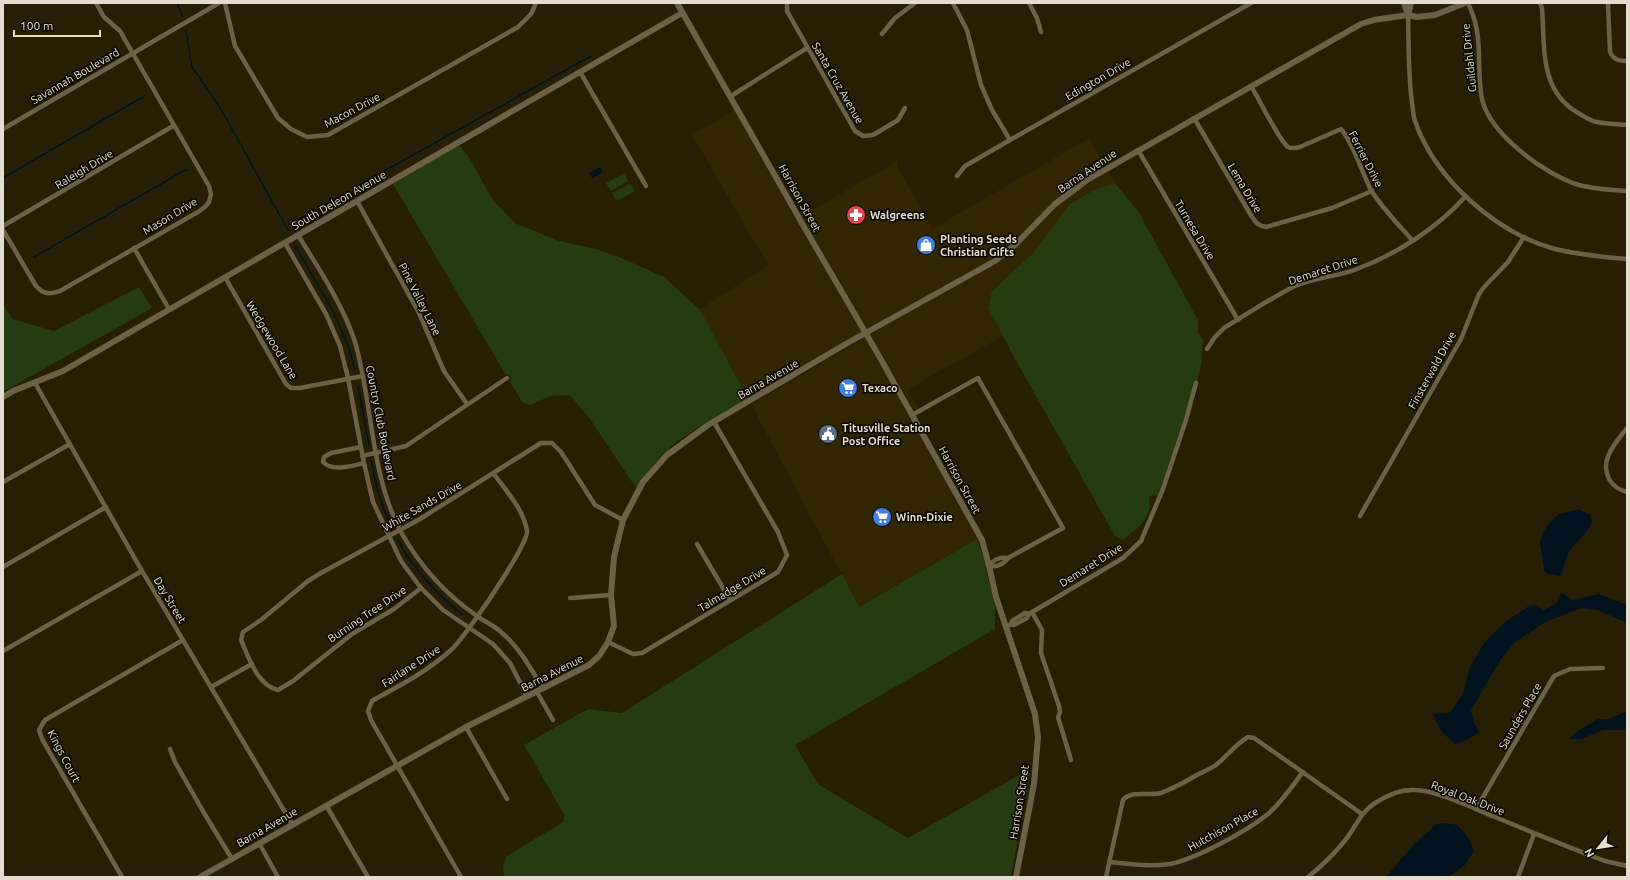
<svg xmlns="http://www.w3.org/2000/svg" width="1630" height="880" viewBox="0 0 1630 880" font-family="Ubuntu,sans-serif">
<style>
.built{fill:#312502}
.green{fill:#253b11}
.water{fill:#00131f}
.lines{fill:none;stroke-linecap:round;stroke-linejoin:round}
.stream{stroke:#00131f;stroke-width:1.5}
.street{stroke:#6c6146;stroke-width:4.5}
.secondary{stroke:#6c6146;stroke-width:6}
.labels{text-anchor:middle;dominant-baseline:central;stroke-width:3.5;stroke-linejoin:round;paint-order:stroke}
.street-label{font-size:11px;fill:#e4ddce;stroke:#0d0902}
.poi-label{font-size:11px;font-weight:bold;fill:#e4ddce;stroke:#0d0902;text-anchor:start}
</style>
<rect width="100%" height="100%" fill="#281e04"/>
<g class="built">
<polygon points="734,110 800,227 862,332 748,399 700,309 768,265 692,135"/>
<polygon points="1089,138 1105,166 1085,178 1054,202 1013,243 994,259 868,329 802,216 897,161 897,166 931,227 934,228"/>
<polygon points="1108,171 1115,183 1094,190 1070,204 1034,252 992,291 997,324 1003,336 908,389 918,408 914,410 871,334 997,263 1017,247 1057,206 1089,182"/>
<polygon points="865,338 977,539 859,607 751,404"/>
</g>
<g class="green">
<path d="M460 145 472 162 492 199 515 223 559 241 596 249 619 257 664 277 699 309H700L748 399C720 415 689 430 665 452 654 463 646 477 636 488L590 419 570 395 551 396 530 405 522 402 509 380 511 378 508 374 506 375 393 184Z"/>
<polygon points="624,173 628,181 611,191 606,183"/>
<path d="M1115 183 1138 211 1198 320V333L1203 339 1201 365 1196 385 1162 495 1149 496C1153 519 1139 526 1123 540L1115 536 1019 366 988 308 992 291 1034 252 1070 204 1094 190Z"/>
<polygon points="630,184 635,191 617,201 612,193"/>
<polygon points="139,287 152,308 3,392 3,304 12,319 54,331"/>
<polygon points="977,539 986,566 985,567 995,605 995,629 795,745 818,784 908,838 1030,769 1011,877 504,877 503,866 507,856 563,822 565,816 524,745 588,709 622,713 842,574 859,607"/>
</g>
<g class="water">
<polygon points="600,167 603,172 592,178 589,173"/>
<path d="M1579 509 1589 514 1592 521C1588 535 1572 543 1567 556 1564 562 1563 569 1562 575L1558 576 1546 573 1544 570 1540 541 1544 531 1550 522 1559 514Z"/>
<polygon points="1562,593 1572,600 1599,594 1627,605 1627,623 1598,610 1581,608 1545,622 1514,643 1501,659 1471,710 1474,723 1479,732 1467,740 1455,744 1441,731 1433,714 1448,713 1451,711 1463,694 1470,667 1484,643 1505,622 1529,606 1537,605 1544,610 1557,603"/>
<polygon points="1627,711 1627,730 1603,730 1581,739 1571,739 1570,737 1581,729 1598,719 1609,719"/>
<polygon points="1446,823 1457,825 1468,837 1474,851 1465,865 1448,877 1386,877 1414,844 1437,824"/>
</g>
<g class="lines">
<g class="stream">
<polyline points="177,3 182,16"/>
<polyline points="186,31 192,67 221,109 288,230"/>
<polyline points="3,178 146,95"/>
<polyline points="359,185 591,56"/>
<polyline points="296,247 334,313 348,346 355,369"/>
<polyline points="34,257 187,169"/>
<polyline points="358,386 369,445"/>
<path d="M372 462C375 484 381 505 391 525"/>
<path d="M398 540C413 570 436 593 462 614"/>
</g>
<g class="street">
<polyline points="225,3 235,46 278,118 291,129 307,137 328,135 518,27 531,14 536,3"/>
<polyline points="787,3 787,11 855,131 863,136 873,135 898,120 905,108"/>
<polyline points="953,3 967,30 981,85 992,110 1010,140"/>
<polyline points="1029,3 1037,18 1041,32"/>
<path d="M1468 3C1473 14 1477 26 1478 38 1480 58 1478 79 1482 99 1490 134 1545 175 1579 185 1594 189 1611 190 1627 191"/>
<path d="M1540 3 1542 8C1545 48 1539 92 1580 114 1585 117 1591 121 1597 122 1606 124 1617 124 1627 125"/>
<path d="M1608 3 1610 52C1614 60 1619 61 1627 61"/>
<path d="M1408 15C1409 44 1408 74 1412 103 1413 109 1413 115 1415 121 1435 179 1496 233 1555 249 1579 255 1603 257 1627 259"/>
<polyline points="882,34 895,18 915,3"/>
<polyline points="580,72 646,186"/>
<path d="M1251 86C1258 97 1280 142 1288 147 1292 149 1296 148 1300 147L1341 129C1354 144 1361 171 1371 190 1382 208 1398 224 1412 240"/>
<polyline points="731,96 807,48"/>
<path d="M1194 118 1252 217C1256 223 1259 226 1266 227L1332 208 1372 191"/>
<polyline points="3,129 219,3"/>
<polyline points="1138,150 1238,320"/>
<polyline points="957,176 965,166 1010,140 1251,3"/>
<polyline points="357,201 419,313 444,371 467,404"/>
<polyline points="3,226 173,126"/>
<path d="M3 230 36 286C43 294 50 295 60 291L198 212 205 207 209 202 211 194 209 186 120 31 104 17 96 3"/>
<path d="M298 235C318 267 344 307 355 342 373 404 370 474 401 532 420 566 445 594 477 616 485 622 495 626 502 633 520 648 531 669 543 689"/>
<polyline points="285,243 326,314 340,346 348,378 364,463 373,502 401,561 421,588 443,610 493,644 510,663 527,696"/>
<polyline points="134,248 169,309"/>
<polyline points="225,277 286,384 291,388 300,388 363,376"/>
<path d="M1207 349 1215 337 1224 328C1247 314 1271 298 1295 286 1315 277 1337 277 1357 269 1397 254 1437 228 1465 197"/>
<polyline points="35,383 142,571 292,824"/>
<path d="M912 415 978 378 1063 528 1008 558C1004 564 997 567 989 566 993 559 1001 557 1008 558"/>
<path d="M1627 428C1616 443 1599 459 1609 479 1613 486 1619 490 1627 492"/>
<path d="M361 447 331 453 324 457 323 462C333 472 351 466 364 463"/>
<polyline points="362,456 406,446 507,378"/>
<polyline points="3,482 70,444"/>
<polyline points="1360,516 1461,339 1479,294 1485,286 1508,262 1524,237"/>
<polyline points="697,544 730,600"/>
<polyline points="3,567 106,507"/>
<path d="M421 588 394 609 352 634 293 681 278 690C257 685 249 658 241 640L243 632 261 620 308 581 321 573 420 519 541 443H552L561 452 595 505 623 520"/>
<polyline points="570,598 611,595"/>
<polyline points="1032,612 1042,630 1041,653 1059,706 1060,712 1058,717 1071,760"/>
<polyline points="1011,624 1012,621 1025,613 1029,614"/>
<polyline points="1006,627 1011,624 1014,625 1027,618 1029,614 1123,558 1141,541 1163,489 1186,420 1196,383"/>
<polyline points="608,642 633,654 642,653 778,572 787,555 778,532 714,422"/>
<polyline points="3,651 142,571"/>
<polyline points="211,687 252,664"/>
<polyline points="537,692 553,720"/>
<polyline points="466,727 507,799"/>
<polyline points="170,749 175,762 204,813 232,859"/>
<polyline points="326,805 368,877"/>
<polyline points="1476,809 1554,676 1570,669 1603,668"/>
<polyline points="259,843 278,877"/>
<path d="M1109 862C1129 864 1150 867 1170 864 1196 859 1247 831 1268 814 1282 802 1292 786 1303 772"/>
<polyline points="122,877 42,739 39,730 45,720 183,640"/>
<path d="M461 877 371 720 368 711 372 701 377 698C403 684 429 670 451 650 464 639 529 544 527 531 524 510 506 491 494 474"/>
<path d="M1106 877 1123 800C1131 790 1149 796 1161 793 1174 788 1185 782 1197 775 1203 772 1210 769 1216 765 1227 756 1236 744 1248 737L1254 738 1362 814"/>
<path d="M1308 877C1322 866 1336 852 1347 838 1356 826 1361 812 1375 803 1387 795 1400 789 1415 790 1436 790 1475 809 1495 817 1531 832 1568 847 1605 861L1627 866"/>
<polyline points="1518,877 1534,834"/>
</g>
<g class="secondary">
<polyline points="677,3 803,225 879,356 982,540 989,566 996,597 1035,714 1038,737 1034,784 1016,877"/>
<polyline points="1404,3 1408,15"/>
<polyline points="1408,15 1411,3"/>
<polyline points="3,397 13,391 63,371 682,13"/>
<polyline points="200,877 466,727 589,665 599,656 608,642 614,626 611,595 614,557 623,520 643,482 667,455 708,425 844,345 995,261 1015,245 1055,204 1087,180 1361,24 1374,20 1408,15 1417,17 1435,15 1465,3"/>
</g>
</g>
<defs>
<g id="pharmacy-disc" transform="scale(1)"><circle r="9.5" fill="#e0444e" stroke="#0d0902"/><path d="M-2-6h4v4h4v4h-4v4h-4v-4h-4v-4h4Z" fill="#fff"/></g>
<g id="shop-disc" transform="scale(1)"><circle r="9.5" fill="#3f7fe0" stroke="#0d0902"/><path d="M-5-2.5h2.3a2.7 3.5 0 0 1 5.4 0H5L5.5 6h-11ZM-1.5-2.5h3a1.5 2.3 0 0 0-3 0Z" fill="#fff"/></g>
<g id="supermarket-disc" transform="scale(1)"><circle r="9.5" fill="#3f7fe0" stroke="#0d0902"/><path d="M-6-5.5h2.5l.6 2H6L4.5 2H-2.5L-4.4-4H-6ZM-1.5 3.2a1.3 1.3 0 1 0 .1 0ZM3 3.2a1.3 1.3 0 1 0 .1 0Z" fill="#fff"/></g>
<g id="civic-disc" transform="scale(1)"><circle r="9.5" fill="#5c6f8a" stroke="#0d0902"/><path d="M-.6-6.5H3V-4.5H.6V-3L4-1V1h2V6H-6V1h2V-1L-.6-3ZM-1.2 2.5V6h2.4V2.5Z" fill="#fff"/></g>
</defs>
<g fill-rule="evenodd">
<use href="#pharmacy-disc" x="856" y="215"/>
<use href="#shop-disc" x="926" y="245"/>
<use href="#supermarket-disc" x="848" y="388"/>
<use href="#civic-disc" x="828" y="434"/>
<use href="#supermarket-disc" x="882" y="517"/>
</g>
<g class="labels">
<g class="street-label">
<text transform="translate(1469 58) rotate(-96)">Guildahl Drive</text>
<text transform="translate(75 76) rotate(-30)">Savannah Boulevard</text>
<text transform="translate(1098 79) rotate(-30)">Edington Drive</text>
<text transform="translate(838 83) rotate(60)">Santa Cruz Avenue</text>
<text transform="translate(352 110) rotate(-28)">Macon Drive</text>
<text transform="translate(1366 159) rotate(63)">Ferrier Drive</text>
<text transform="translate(84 169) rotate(-31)">Raleigh Drive</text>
<text transform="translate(1087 171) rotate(-34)">Barna Avenue</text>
<text transform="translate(1245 188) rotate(59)">Lema Drive</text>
<text transform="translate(800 198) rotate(61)">Harrison Street</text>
<text transform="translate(339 200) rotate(-30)">South Deleon Avenue</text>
<text transform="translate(170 216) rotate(-31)">Mason Drive</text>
<text transform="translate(1195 230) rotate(59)">Turnesa Drive</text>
<text transform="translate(1323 270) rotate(-18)">Demaret Drive</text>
<text transform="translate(420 299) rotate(63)">Pine Valley Lane</text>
<text transform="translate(272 340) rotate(59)">Wedgewood Lane</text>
<text transform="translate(1432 370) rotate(-61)">Finsterwald Drive</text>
<text transform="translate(768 379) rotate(-30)">Barna Avenue</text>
<text transform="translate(381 423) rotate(79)">Country Club Boulevard</text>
<text transform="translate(960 480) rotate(61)">Harrison Street</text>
<text transform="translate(422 506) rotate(-30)">White Sands Drive</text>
<text transform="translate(1091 565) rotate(-32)">Demaret Drive</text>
<text transform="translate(732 589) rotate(-31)">Talmadge Drive</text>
<text transform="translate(170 600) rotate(59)">Day Street</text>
<text transform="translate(367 614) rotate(-34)">Burning Tree Drive</text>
<text transform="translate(411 666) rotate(-33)">Fairlane Drive</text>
<text transform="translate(552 673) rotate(-27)">Barna Avenue</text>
<text transform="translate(1520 716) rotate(-60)">Saunders Place</text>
<text transform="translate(64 756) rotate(62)">Kings Court</text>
<text transform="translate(1468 798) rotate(21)">Royal Oak Drive</text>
<text transform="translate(1019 802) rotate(-81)">Harrison Street</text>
<text transform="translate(267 827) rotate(-30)">Barna Avenue</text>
<text transform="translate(1223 829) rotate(-29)">Hutchison Place</text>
</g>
<g class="poi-label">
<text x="870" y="215">Walgreens</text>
<text x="940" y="239">Planting Seeds<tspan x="940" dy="13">Christian Gifts</tspan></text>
<text x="862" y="388">Texaco</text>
<text x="842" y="428">Titusville Station<tspan x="842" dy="13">Post Office</tspan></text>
<text x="896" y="517">Winn-Dixie</text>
</g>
</g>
<rect width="1630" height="880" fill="none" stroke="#e4ddce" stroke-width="8"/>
<g transform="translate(1598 848) rotate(240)" stroke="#0d0902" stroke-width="3" paint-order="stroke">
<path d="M0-3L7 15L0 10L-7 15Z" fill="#e4ddce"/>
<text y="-6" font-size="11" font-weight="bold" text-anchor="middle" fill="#e4ddce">N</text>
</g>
<path d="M14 30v6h86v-6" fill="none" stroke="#e4ddce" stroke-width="2"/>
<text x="20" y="30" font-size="12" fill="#e4ddce" stroke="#0d0902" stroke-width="3" paint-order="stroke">100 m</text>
</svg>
